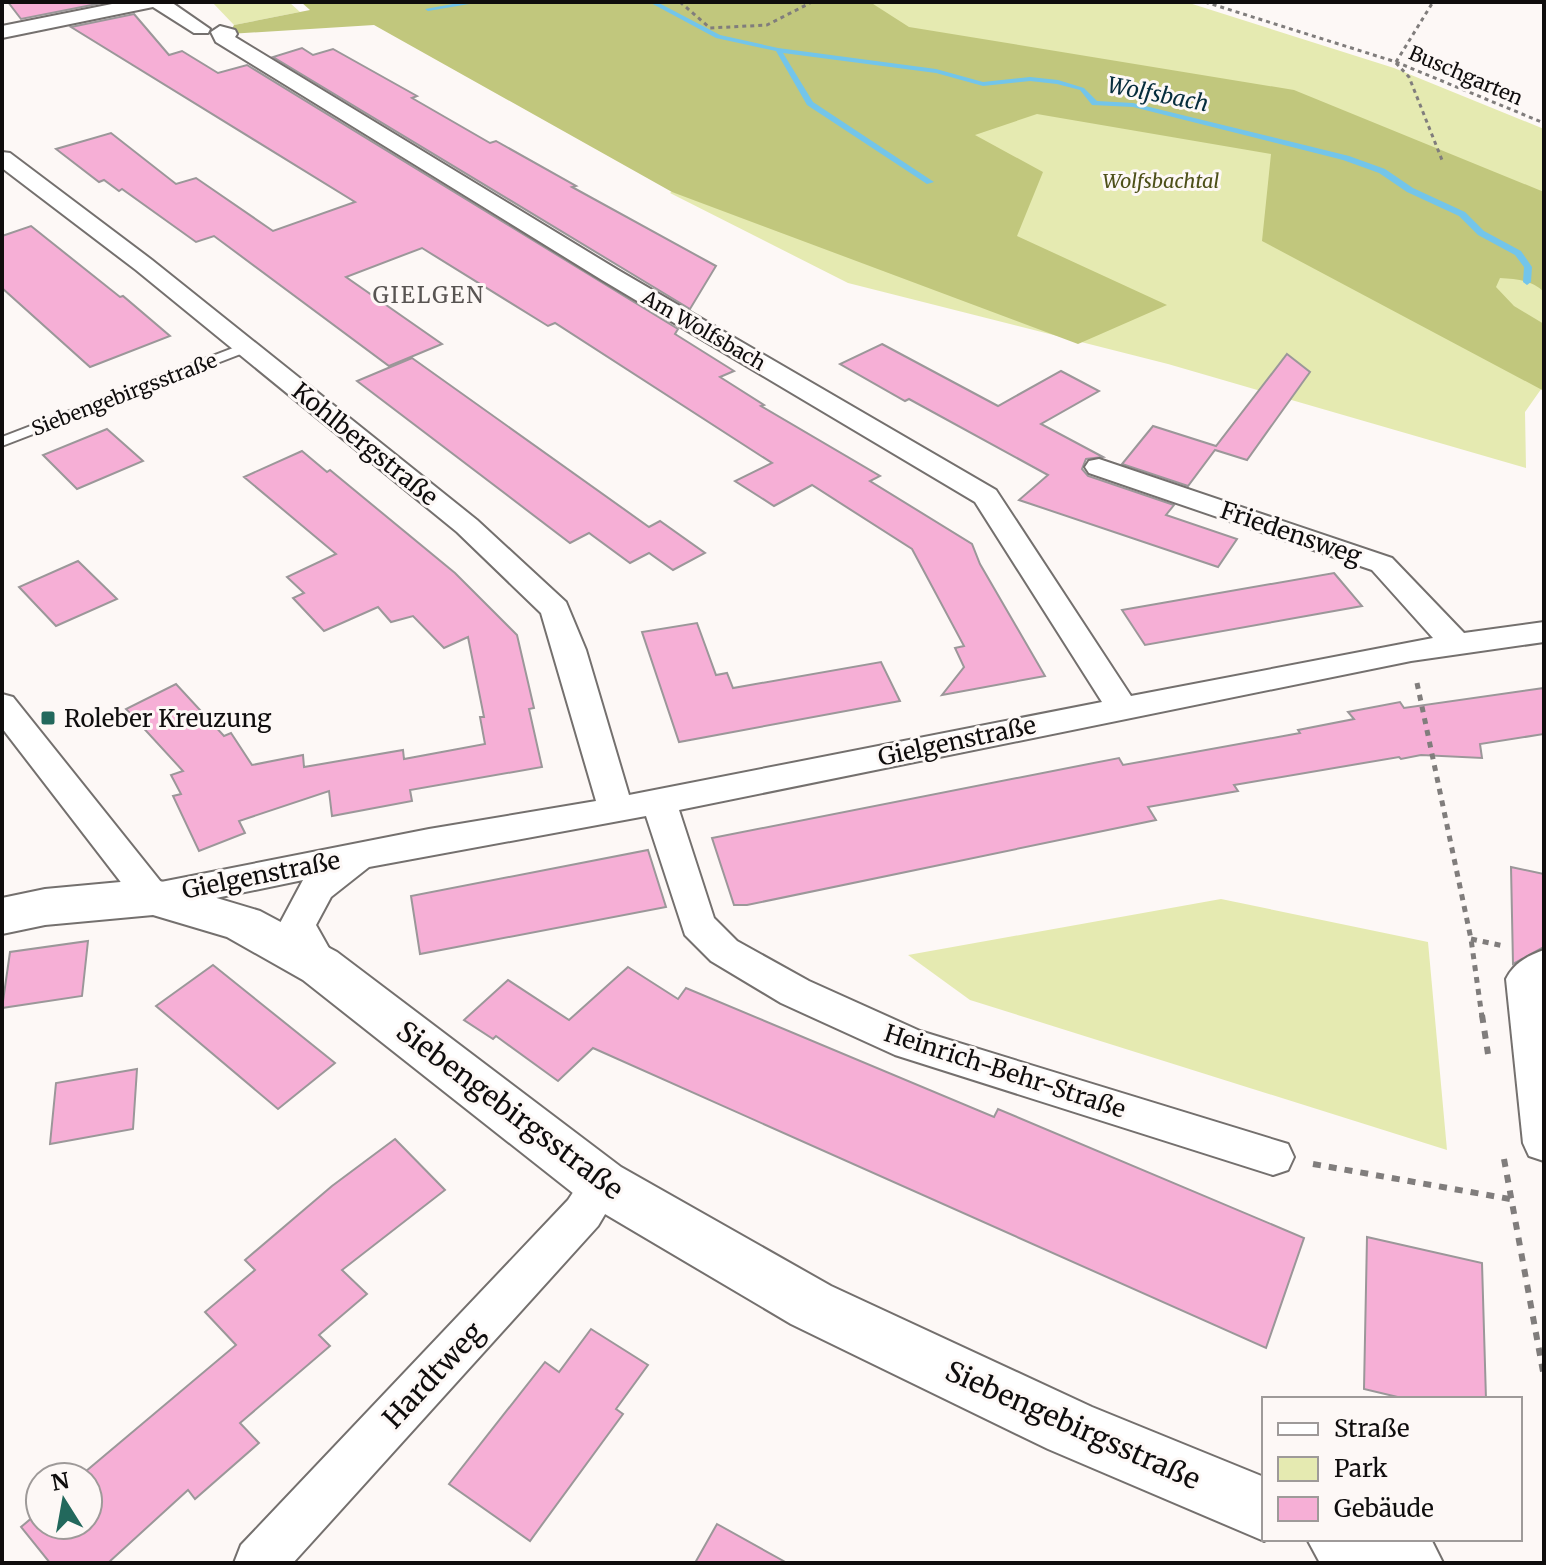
<svg xmlns="http://www.w3.org/2000/svg" width="1546" height="1565" viewBox="0 0 1546 1565" font-family="Merriweather,serif">
<style>
.green{fill:#e5eab1}
.forest{fill:#c1c77d}
.lines{fill:none;stroke-linecap:round;stroke-linejoin:round}
.stream{fill:#73c5ea;fill-rule:evenodd}
.building{fill:#f6afd6;stroke:#9b9799;stroke-width:2}
.lane-casing{stroke:#74706e;stroke-width:4}
.street-casing{stroke:#74706e;stroke-width:4}
.secondary-casing{stroke:#74706e;stroke-width:4}
.path-far2{stroke:#807d7c;stroke-width:3;stroke-dasharray:4 4;stroke-linecap:butt}
.path-far1{stroke:#807d7c;stroke-width:5;stroke-dasharray:6 6;stroke-linecap:butt}
.path{stroke:#807d7c;stroke-width:6;stroke-dasharray:8 8;stroke-linecap:butt}
.lane{fill:#fff;fill-rule:evenodd}
.street{fill:#fff;fill-rule:evenodd}
.secondary{fill:#fff;fill-rule:evenodd}
.poi-dot{fill:#22685c;stroke:#fdf8f6;stroke-width:3}
.labels{text-anchor:middle;dominant-baseline:central;stroke-width:6;stroke-linejoin:round;paint-order:stroke}
.far-street-label{font-size:20px;fill:#0f0d0d;stroke:#fdf8f6}
.far-park-label{font-size:20px;font-style:italic;fill:#4d5019;stroke:#fdf8f6}
.far-water-label{font-size:22px;font-style:italic;fill:#062d3d;stroke:#fdf8f6}
.far-neighbourhood-label{font-size:22px;letter-spacing:2px;fill:#585452;stroke:#fdf8f6}
.street-label{font-size:24px;fill:#0f0d0d;stroke:#fdf8f6}
.poi-label{font-size:24px;fill:#0f0d0d;stroke:#fdf8f6;text-anchor:start}
.near-street-label{font-size:28px;fill:#0f0d0d;stroke:#fdf8f6}
</style>
<rect width="100%" height="100%" fill="#fdf8f6"/>
<g class="green">
<polygon points="212,2 289,2 300,12 234,25"/>
<polygon points="567,2 1186,2 1394,68 1544,129 1544,385 1525,412 1526,468 1168,364 848,283 670,193 682,182"/>
<polygon points="1221,899 1428,942 1447,1150 970,1000 908,955"/>
</g>
<path class="forest" d="M301 2H870L909 27 1294 90 1544 192V292C1532 280 1516 279 1500 278L1496 287 1514 306 1544 324V391L1262 241 1271 154 1037 114 975 135 1043 172 1017 236 1167 305 1078 344 672 192 374 25 229 34 234 25 310 10Z"/>
<g class="lines">
<g class="stream">
<polygon points="464,2 481,2 428,11 425,9"/>
<polygon points="649,2 657,2 720,35 778,48 936,69 983,82 1030,77 1058,80 1084,88 1097,101 1133,103 1349,156 1385,169 1413,188 1465,212 1484,231 1521,251 1532,267 1531,282 1527,285 1523,282 1524,267 1515,255 1478,235 1459,216 1407,192 1379,173 1343,160 1133,107 1092,105 1080,90 1057,84 1030,81 983,86 936,73 783,53 813,102 934,182 927,184 807,105 776,51 716,38"/>
</g>
</g>
<g class="building">
<polygon points="8,2 107,2 21,19"/>
<polygon points="134,14 169,55 182,51 218,73 247,65 678,329 675,334 734,371 720,377 764,405 761,406 880,476 870,481 972,544 980,564 1045,676 942,695 964,667 955,648 964,646 912,549 812,485 774,506 735,481 772,463 555,323 548,326 422,248 346,277 442,344 389,366 214,236 196,242 122,189 119,191 104,180 99,182 56,149 111,133 176,184 196,178 273,231 355,202 71,27"/>
<polygon points="302,48 313,55 333,49 417,96 412,98 490,143 496,141 576,186 572,187 716,266 690,309 273,57"/>
<polygon points="31,226 120,297 123,296 170,336 90,367 2,288 2,236"/>
<polygon points="882,344 998,406 1061,371 1099,391 1041,424 1103,457 1086,459 1082,469 1088,476 1174,505 1166,515 1237,539 1218,567 1019,500 1048,475 909,399 905,401 840,364"/>
<polygon points="1287,354 1310,372 1247,460 1215,450 1188,486 1122,464 1153,426 1216,446"/>
<polygon points="412,358 649,527 660,521 705,553 673,570 649,553 630,563 589,533 570,543 357,381"/>
<polygon points="107,429 143,461 77,489 43,455"/>
<polygon points="302,451 327,472 330,470 455,573 517,635 534,708 529,709 542,767 410,790 412,801 332,816 329,791 239,821 245,833 199,851 173,796 181,794 171,775 183,771 126,709 176,684 224,736 231,733 252,765 303,755 304,767 403,750 404,759 485,744 480,717 484,717 468,637 444,648 413,616 391,622 378,607 324,631 293,598 304,593 287,577 336,554 244,477"/>
<polygon points="78,561 117,599 56,626 19,587"/>
<polygon points="1334,573 1362,606 1145,645 1122,610"/>
<polygon points="697,623 716,675 727,673 733,688 881,662 900,701 679,742 642,632"/>
<polygon points="1544,688 1544,734 1480,744 1482,758 1421,755 1401,759 1399,757 1234,785 1238,791 1148,807 1156,820 747,905 734,905 712,838 1119,758 1123,765 1300,733 1298,730 1354,719 1348,712 1400,702 1404,708"/>
<polygon points="648,850 666,907 420,954 411,896"/>
<polygon points="1511,867 1544,874 1544,947 1513,964"/>
<polygon points="88,941 82,996 2,1008 10,952"/>
<polygon points="213,965 335,1063 278,1109 156,1006"/>
<polygon points="628,967 678,999 686,988 994,1117 998,1109 1304,1238 1266,1348 593,1048 558,1081 496,1036 493,1039 464,1020 508,980 569,1020"/>
<polygon points="137,1069 133,1129 50,1144 56,1083"/>
<polygon points="395,1139 445,1190 342,1270 367,1294 319,1335 330,1346 240,1423 259,1443 195,1499 188,1490 108,1563 50,1563 21,1527 40,1511 40,1525 88,1525 88,1477 79,1477 236,1345 205,1312 255,1270 245,1260 332,1186"/>
<polygon points="1367,1237 1482,1263 1486,1399 1406,1399 1364,1389"/>
<polygon points="591,1329 648,1365 616,1409 623,1414 530,1541 449,1484 545,1362 559,1372"/>
<polygon points="717,1524 787,1563 695,1563"/>
</g>
<g class="lines">
<g class="lane-casing">
<polygon id="lane" points="246,343 251,344 251,350 2,446 2,437"/>
</g>
<g class="street-casing">
<g id="street">
<polygon points="122,2 171,2 210,29 208,33 194,33 153,7 2,38 2,26"/>
<polygon points="220,26 235,30 237,34 235,37 618,270 996,490 1131,696 1433,638 1372,570 1089,473 1085,467 1089,461 1099,459 1392,558 1464,633 1544,622 1544,642 1411,661 679,810 714,918 737,941 809,981 920,1031 1288,1144 1294,1157 1288,1170 1273,1175 895,1055 781,1003 711,961 685,935 646,816 369,867 331,897 316,925 339,966 333,976 320,981 307,976 279,925 303,880 153,911 140,907 2,728 2,694 13,697 161,882 429,829 596,801 541,613 457,532 136,270 2,168 2,152 10,153 152,260 477,520 566,602 586,650 629,795 1102,702 975,502 602,280 216,42 211,32"/>
<path d="M1544 950V1161L1529 1156 1523 1143 1506 979C1514 963 1527 956 1544 950Z"/>
<polygon points="602,1166 617,1171 623,1184 598,1226 293,1563 234,1563 241,1545 568,1200 587,1171"/>
</g>
</g>
<g class="secondary-casing">
<g id="secondary">
<polygon points="153,879 260,911 337,952 621,1167 831,1286 1092,1407 1264,1477 1264,1539 1268,1539 1264,1541 1048,1449 791,1324 583,1201 303,980 227,937 153,915 45,925 2,934 2,898 45,889"/>
<polygon points="1307,1539 1431,1539 1443,1563 1320,1563"/>
</g>
</g>
<g class="path-far2">
<polyline points="680,2 710,28 767,25 812,2"/>
<polyline points="1205,2 1396,62 1544,123"/>
<polyline points="1396,62 1433,2"/>
<polyline points="1396,63 1409,77 1442,160"/>
</g>
<g class="path-far1">
<polyline points="1417,683 1471,939 1482,1017"/>
<polyline points="1471,939 1504,946"/>
</g>
<g class="path">
<polyline points="1482,1015 1488,1054"/>
<polyline points="1504,1159 1544,1377"/>
<polyline points="1313,1164 1510,1199"/>
</g>
<use href="#lane" class="lane"/>
<use href="#street" class="street"/>
<use href="#secondary" class="secondary"/>
</g>
<rect class="poi-dot" x="40" y="710" width="16" height="16" rx="4"/>
<g class="labels">
<g class="far-street-label">
<text transform="translate(1466 75) rotate(23)">Buschgarten</text>
<text transform="translate(704 330) rotate(30)">Am Wolfsbach</text>
<text transform="translate(124 394) rotate(-21)">Siebengebirgsstraße</text>
</g>
<g class="far-park-label">
<text x="1161" y="180">Wolfsbachtal</text>
</g>
<g class="far-water-label">
<text transform="translate(1158 94) rotate(11)">Wolfsbach</text>
</g>
<g class="far-neighbourhood-label">
<text x="429" y="295">GIELGEN</text>
</g>
<g class="street-label">
<text transform="translate(365 444) rotate(39)">Kohlbergstraße</text>
<text transform="translate(1291 533) rotate(19)">Friedensweg</text>
<text transform="translate(957 741) rotate(-12)">Gielgenstraße</text>
<text transform="translate(261 875) rotate(-11)">Gielgenstraße</text>
<text transform="translate(1005 1071) rotate(18)">Heinrich-Behr-Straße</text>
</g>
<g class="poi-label">
<text x="64" y="718">Roleber Kreuzung</text>
</g>
<g class="near-street-label">
<text transform="translate(510 1110) rotate(37)">Siebengebirgsstraße</text>
<text transform="translate(433 1375) rotate(-47)">Hardtweg</text>
<text transform="translate(1073 1425) rotate(24)">Siebengebirgsstraße</text>
</g>
</g>
<rect width="1546" height="1565" fill="none" stroke="#0f0d0d" stroke-width="8"/>
<rect x="1262" y="1397" width="260" height="144" fill="#fdf8f6" stroke="#9e9a99" stroke-width="2"/>
<rect x="1278" y="1423" width="40" height="12" fill="#ffffff" stroke="#9e9a99" stroke-width="2"/>
<text x="1334" y="1437" font-size="24" fill="#0f0d0d">Straße</text>
<rect x="1278" y="1457" width="40" height="24" fill="#e5eab1" stroke="#9e9a99" stroke-width="2"/>
<text x="1334" y="1477" font-size="24" fill="#0f0d0d">Park</text>
<rect x="1278" y="1497" width="40" height="24" fill="#f6afd6" stroke="#9e9a99" stroke-width="2"/>
<text x="1334" y="1517" font-size="24" fill="#0f0d0d">Gebäude</text>
<g transform="translate(64 1501) rotate(349)"><circle r="38" fill="#fdf8f6" stroke="#9e9a99" stroke-width="2"/>
<path d="M0-6L14 30L0 20L-14 30Z" fill="#22685c"/>
<text y="-12" font-size="22" font-weight="bold" text-anchor="middle" fill="#0f0d0d">N</text>
</g>
</svg>
